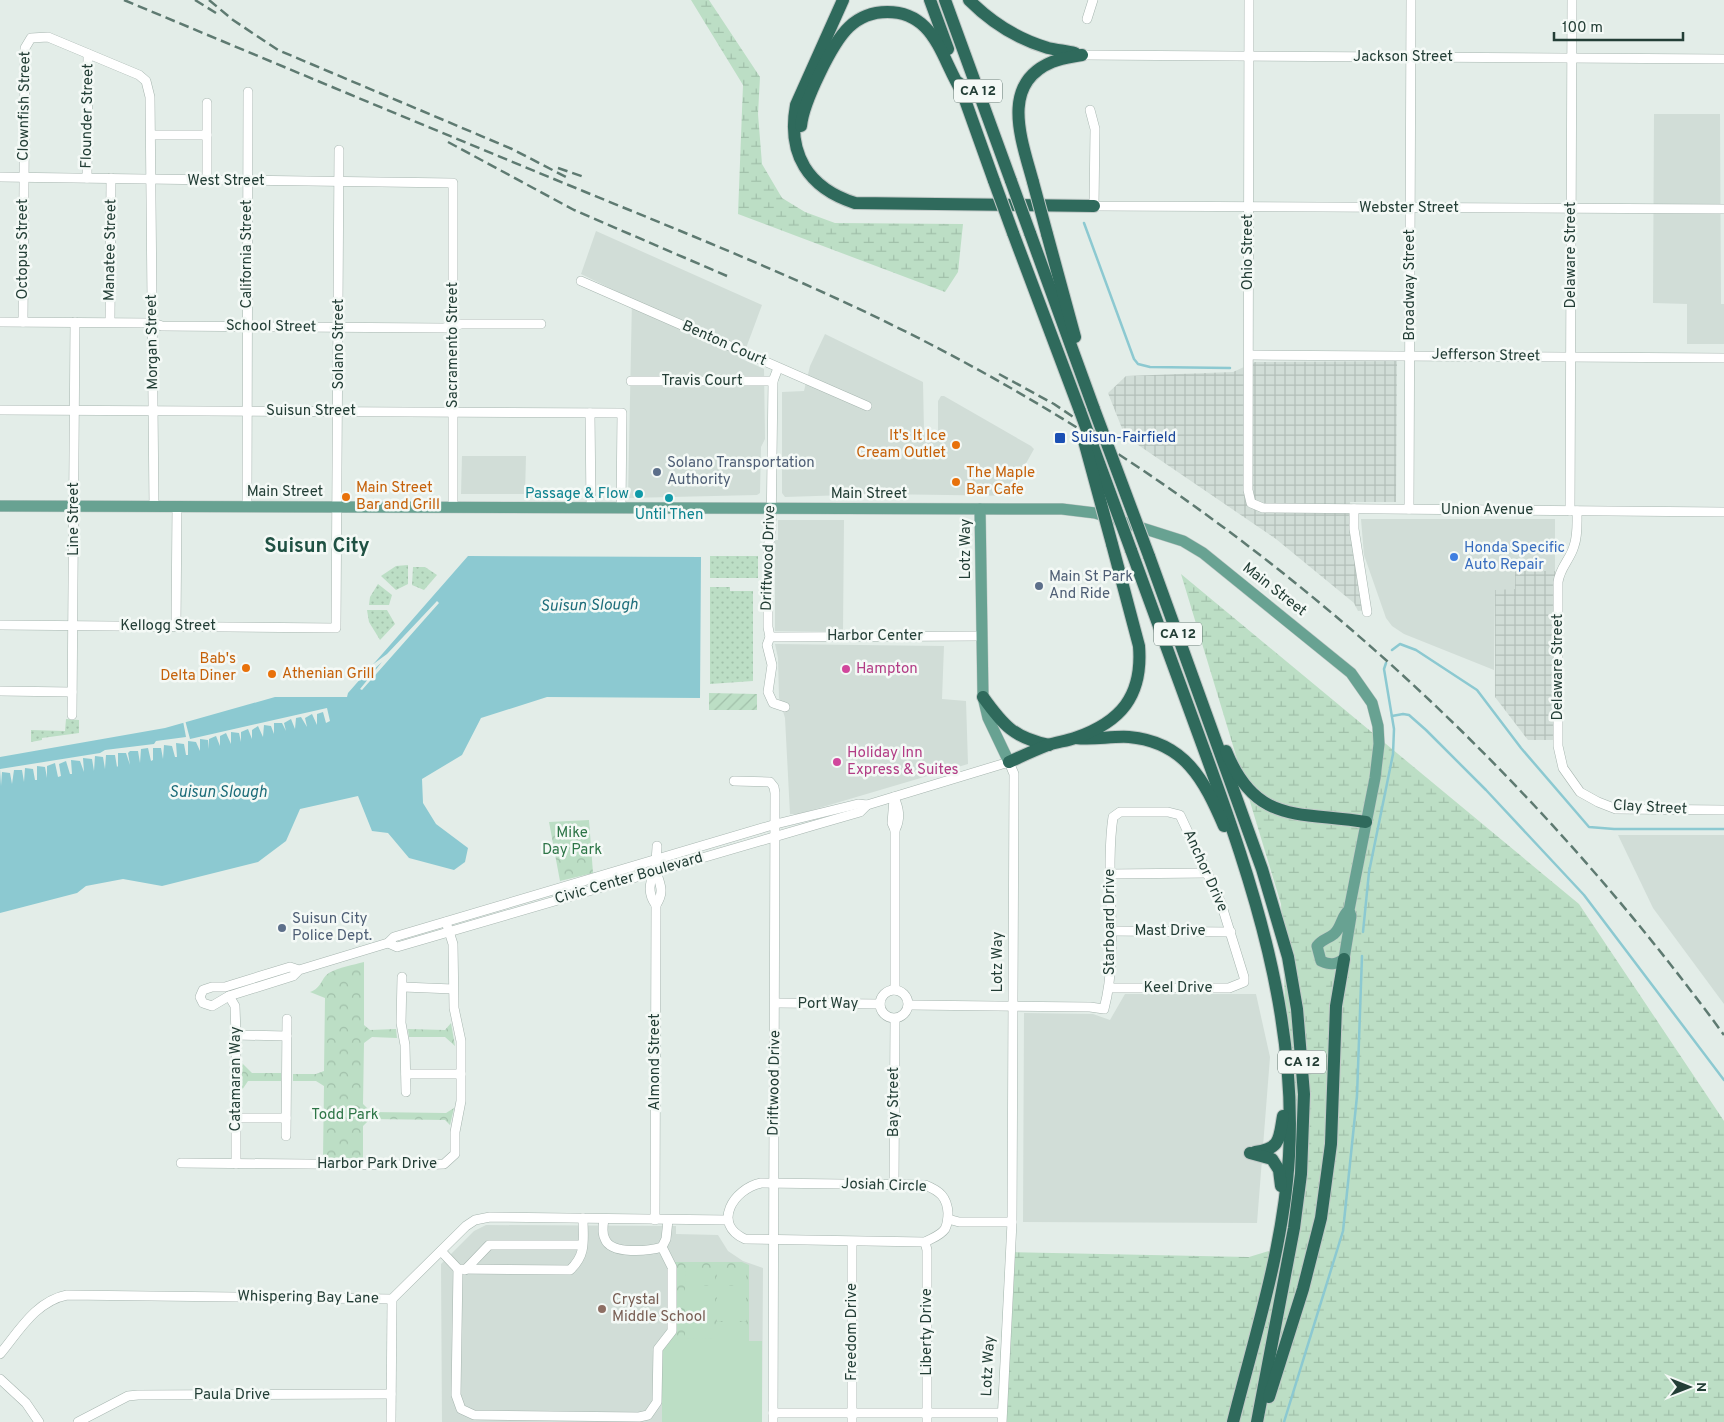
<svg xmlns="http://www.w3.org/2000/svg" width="1724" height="1422" viewBox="0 0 1724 1422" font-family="Overpass,sans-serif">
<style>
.built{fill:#d1ddd7}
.industrial{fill:url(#industrial-grid)}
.grass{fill:url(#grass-dots)}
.wetland{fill:url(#wetland-marsh)}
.park{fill:url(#park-crowns)}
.garden{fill:url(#garden-furrows)}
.pitch{fill:#bcdec5}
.water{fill:#8cc9d1}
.pier{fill:#e3ede8}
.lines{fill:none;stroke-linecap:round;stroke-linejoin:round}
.stream{stroke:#8cc9d1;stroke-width:2.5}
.minor-casing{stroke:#a6b5af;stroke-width:10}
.major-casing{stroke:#c1c9c7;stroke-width:12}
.highway-casing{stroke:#c1c9c7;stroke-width:14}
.minor{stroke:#fff;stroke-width:9}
.major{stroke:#68a292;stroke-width:11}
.highway{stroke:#2f6a5c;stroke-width:12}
.rail{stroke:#5e7a71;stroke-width:2.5;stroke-dasharray:10 5;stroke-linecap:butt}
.highway-bridge-casing{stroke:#c1c9c7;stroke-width:14;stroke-linecap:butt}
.highway-bridge{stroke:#2f6a5c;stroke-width:12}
.transit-dot{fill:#1a4fb4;stroke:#f4f9f6;stroke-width:2}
.food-dot{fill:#e8710a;stroke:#f4f9f6;stroke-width:2}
.service-dot{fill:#5c6f8a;stroke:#f4f9f6;stroke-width:2}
.culture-dot{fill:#0f9aa8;stroke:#f4f9f6;stroke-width:2}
.shop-dot{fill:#3f7fe0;stroke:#f4f9f6;stroke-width:2}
.hotel-dot{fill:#d1479c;stroke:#f4f9f6;stroke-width:2}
.education-dot{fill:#8d6e63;stroke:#f4f9f6;stroke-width:2}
.labels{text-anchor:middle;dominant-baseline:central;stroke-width:5;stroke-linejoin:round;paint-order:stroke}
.shield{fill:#f4f9f6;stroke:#627670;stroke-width:1}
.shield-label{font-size:14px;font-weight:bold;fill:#233e36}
.street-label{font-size:15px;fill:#233e36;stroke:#f4f9f6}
.food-label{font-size:15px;fill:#c56008;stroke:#f4f9f6;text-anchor:start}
.transit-label{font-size:15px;fill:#164399;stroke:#f4f9f6;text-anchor:start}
.service-label{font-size:15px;fill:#4e5e75;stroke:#f4f9f6;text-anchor:start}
.culture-label{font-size:15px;fill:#0d838f;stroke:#f4f9f6;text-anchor:end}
.shop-label{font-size:15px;fill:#366cbe;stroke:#f4f9f6;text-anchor:start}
.hotel-label{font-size:15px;fill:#b23c85;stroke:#f4f9f6;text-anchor:start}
.park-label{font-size:15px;fill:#2d7547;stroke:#f4f9f6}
.education-label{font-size:15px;fill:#785e54;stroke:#f4f9f6;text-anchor:start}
.water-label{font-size:16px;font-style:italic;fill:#1d6d7a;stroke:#f4f9f6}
.district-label{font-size:20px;font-weight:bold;fill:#1f5143;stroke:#f4f9f6}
</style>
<defs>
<pattern id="industrial-grid" width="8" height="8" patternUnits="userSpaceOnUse" patternTransform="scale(1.25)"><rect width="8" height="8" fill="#d1ddd7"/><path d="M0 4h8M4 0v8" fill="none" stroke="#b3bfb9"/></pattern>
<pattern id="grass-dots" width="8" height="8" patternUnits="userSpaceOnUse" patternTransform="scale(1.25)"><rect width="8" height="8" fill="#bcdec5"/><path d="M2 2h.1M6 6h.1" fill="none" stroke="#a1c0aa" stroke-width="1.8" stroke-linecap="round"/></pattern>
<pattern id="wetland-marsh" width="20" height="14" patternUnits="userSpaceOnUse" patternTransform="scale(1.25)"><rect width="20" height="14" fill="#bcdec5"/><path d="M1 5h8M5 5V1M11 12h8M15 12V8" fill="none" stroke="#a1c0aa"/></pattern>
<pattern id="park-crowns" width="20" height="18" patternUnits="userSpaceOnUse" patternTransform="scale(1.25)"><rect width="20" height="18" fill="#bcdec5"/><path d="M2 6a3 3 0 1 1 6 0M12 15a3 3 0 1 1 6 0" fill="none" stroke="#a1c0aa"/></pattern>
<pattern id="garden-furrows" width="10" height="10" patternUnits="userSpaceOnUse" patternTransform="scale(1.25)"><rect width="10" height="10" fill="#bcdec5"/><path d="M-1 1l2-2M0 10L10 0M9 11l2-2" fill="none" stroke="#a1c0aa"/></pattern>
</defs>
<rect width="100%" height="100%" fill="#e3ede8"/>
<g class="built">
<polygon points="1654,114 1720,114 1721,304 1724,304 1724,344 1687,344 1687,304 1653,303"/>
<polygon points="596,231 762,305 742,359 764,369 765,439 761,447 760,493 757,495 628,498 632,299 581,274"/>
<polygon points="825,334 923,382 924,432 938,432 938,401 941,396 944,396 1031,446 1034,449 1019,476 1018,496 877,494 785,497 782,493 782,392 804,391 810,366"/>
<polygon points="462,456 526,456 525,494 461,494"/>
<polygon points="1361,519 1555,519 1555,571 1516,571 1515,590 1495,590 1494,670 1404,634 1392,626 1386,618 1364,555"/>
<polygon points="778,520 844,520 843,631 775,631 775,540 778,540"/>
<polygon points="775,644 944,646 942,699 966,701 968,764 799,814 790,814 785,718 779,698 778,658"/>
<polygon points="1618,835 1724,835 1724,1004 1653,908"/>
<polygon points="1125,994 1256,994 1270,1057 1257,1223 1023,1222 1024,1013 1093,1014 1110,1020"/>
<polygon points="486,1225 676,1226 676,1234 718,1235 728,1251 743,1261 763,1268 762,1422 442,1422 441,1264 474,1231"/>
</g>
<g class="industrial">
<polygon points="1397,361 1396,502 1350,502 1352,531 1368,610 1358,611 1354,603 1276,539 1125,436 1108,393 1126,376 1233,372 1255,362"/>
<polygon points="1515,571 1555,571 1555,740 1528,740 1495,697 1495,590 1515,589"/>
</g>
<g class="grass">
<rect x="710" y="556" width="48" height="22"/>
<polygon points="408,565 408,584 396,590 381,576 396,566"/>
<polygon points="413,567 425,567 437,575 424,590 412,585"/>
<polygon points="378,584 392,595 389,605 369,605 370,597"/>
<polygon points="710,587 730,587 730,591 753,591 753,681 710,684"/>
<polygon points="367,610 387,610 395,624 380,640 369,622"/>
<polygon points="66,719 79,720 79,733 42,738 42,740 31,742 31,730 65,731"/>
</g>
<g class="wetland">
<polygon points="691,0 709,0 760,77 758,114 762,164 782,198 805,212 835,223 963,224 958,272 945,292 738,214 743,85"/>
<polygon points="1181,574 1579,904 1724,1121 1724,1422 997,1422 1006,1252 1249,1257 1295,1243 1281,904"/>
</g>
<g class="park">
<polygon points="589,820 593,873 560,881 549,822"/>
<path d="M364 962V1025L370 1030 396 1029 397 1038 372 1037 364 1043 363 1104 371 1112 446 1113 454 1108 450 1125 445 1120 370 1119 363 1126V1158H323L324 1086 316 1081H293V1074H316L324 1071 325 998 310 992C322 988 321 978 329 973 339 967 353 965 364 962Z"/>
<polygon points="451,1023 455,1046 445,1037 409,1037 408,1029 445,1030"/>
<polygon points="242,1063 252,1073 281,1073 281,1081 248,1081 242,1090"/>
<polygon points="670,1262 742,1262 749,1265 749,1341 669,1341"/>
</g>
<polygon class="garden" points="709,693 757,694 757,710 709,710"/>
<g class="pitch">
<polygon points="686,1268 715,1268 715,1284 685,1284"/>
<rect x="717" y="1268" width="29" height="17"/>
<rect x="685" y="1286" width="30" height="16"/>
<rect x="717" y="1286" width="29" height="17"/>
<rect x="685" y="1304" width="29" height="16"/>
<rect x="717" y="1304" width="29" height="17"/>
<polygon points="685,1322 714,1322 714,1339 685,1338"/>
<rect x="717" y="1322" width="29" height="17"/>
<polygon points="669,1341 762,1341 762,1422 662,1422 662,1350"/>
</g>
<polygon class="water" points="468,556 701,557 700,698 547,697 481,718 462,755 422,779 423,803 436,824 468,848 465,862 454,870 409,858 388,833 372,831 358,796 300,809 286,841 258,862 162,886 123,879 86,886 77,893 0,913 0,757 165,728 275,697 347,697 348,693"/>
<g class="pier">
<polygon points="437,601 439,603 362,690 360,689 382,662 371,672 368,669 372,665 387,654"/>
<polygon points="327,708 330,721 326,723 323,712 317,714 317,725 312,714 305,718 307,727 301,717 296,718 295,729 291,719 284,723 286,731 282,723 274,723 274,734 271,726 264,725 263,737 258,726 252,730 252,739 248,729 241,732 241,742 239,733 231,732 231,744 226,733 220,736 220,746 216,736 209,739 209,749 208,740 200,739 200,751 196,742 188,741 188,755 186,755 184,744 176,743 177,757 175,757 172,746 164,745 163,759 161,748 153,748 153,760 151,761 148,748 141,749 140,763 138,751 130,751 128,753 130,765 126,753 118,753 118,766 117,767 115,755 106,755 105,769 103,757 95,756 94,771 92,759 83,758 84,772 80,761 71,760 72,774 70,774 66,761 59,764 61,776 58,777 55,763 47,766 47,778 45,767 37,766 37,780 35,780 33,769 25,768 24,782 22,770 14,770 12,784 10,773 2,772 1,786 0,769 100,753 105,750 154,744 156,741 186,737 183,721 185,720 190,739"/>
</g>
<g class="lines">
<g class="stream">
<polyline points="1084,223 1134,359 1138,364 1150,367 1230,368"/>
<polyline points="1392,650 1400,644 1416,650 1477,690 1521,748 1589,827 1614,829 1724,829"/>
<polyline points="1392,716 1403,714 1409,715 1426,730 1486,790 1584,895 1724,1080"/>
<polyline points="1363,932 1369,872 1393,754 1394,729 1384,669 1386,663"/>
<polyline points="1284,1422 1343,1231 1357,1096 1362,956"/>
</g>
<g class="minor-casing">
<g id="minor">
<polyline points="1249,0 1248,490 1251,503 1263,508 1724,512"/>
<polyline points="1087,19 1093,0"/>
<polyline points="1082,55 1724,59"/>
<polyline points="207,103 207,181"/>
<polyline points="1090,110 1095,129 1094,206 1724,209"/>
<polyline points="151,135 207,135"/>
<polyline points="0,177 453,183 453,507"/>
<polyline points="87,178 88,54"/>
<polyline points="581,281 867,406"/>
<polyline points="0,322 153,323 162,326 444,328 461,324 541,324"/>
<polyline points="23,322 25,48 31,38 48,37 139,75 146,81 150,97 154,506"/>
<polyline points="110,322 111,178"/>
<polyline points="1249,355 1724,358"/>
<polyline points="778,368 773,381 771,536 768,546 768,627 770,637 767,645 772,665 768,692 773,703 785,707"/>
<polyline points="631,381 773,381"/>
<polyline points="0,410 622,413 621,508"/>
<polyline points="590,413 591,508"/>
<polyline points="247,507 248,92"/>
<polyline points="1354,509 1354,529 1367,612"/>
<polyline points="1409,509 1411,0"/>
<polyline points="1570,511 1572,0"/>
<path d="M1577 511C1577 523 1578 535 1574 546 1570 560 1560 567 1558 582V746L1563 768 1580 792 1598 802 1616 809 1724 810"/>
<polyline points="0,625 336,628 339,150"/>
<polyline points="176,626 177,506"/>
<polyline points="770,637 981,636"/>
<polyline points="0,691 72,692"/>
<polyline points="72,715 75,322"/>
<polyline points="734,781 770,782 774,787 775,793 773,1422"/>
<path d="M894 797C899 809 901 818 895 830V990"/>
<polyline points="894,799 892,823 895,830"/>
<polyline points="1109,874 1208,873"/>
<path d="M656 905C647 893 649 882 656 870"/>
<polyline points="1110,931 1231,932"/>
<polyline points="388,943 397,947 815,825 860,812 867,805"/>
<polyline points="299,970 290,967 225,987 212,987 203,990 200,997 203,1003 212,1006 229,996 293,976 299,970 388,943 394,937 776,824 858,804 867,805 1009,762 1014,774 1012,1222 1002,1422"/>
<polyline points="402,977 401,1023 405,1045 406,1092"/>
<polyline points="403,987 453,989"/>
<circle cx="894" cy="1004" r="14"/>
<polyline points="229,996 235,1006 236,1035 236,1164"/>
<polyline points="776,1003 880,1004"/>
<path d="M909 1005 1090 1007 1104 1009C1120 949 1104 880 1113 817L1120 812H1168L1180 815 1221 903 1244 977V982L1229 988H1110"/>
<polyline points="236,1035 287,1036"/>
<polyline points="406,1074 461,1074"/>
<polyline points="236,1118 286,1118"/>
<polyline points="286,1136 287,1019"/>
<polyline points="181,1163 416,1165 444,1164 455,1154 455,1132 461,1101 461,1041 454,1008 453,944 446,922"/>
<path d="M761 1183 925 1185C940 1191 947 1197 948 1213 948 1218 947 1225 945 1229 940 1236 932 1238 925 1242L745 1239C712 1224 733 1189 761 1183Z"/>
<polyline points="894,1184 895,1019"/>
<path d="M604 1219C603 1225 602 1234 605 1239 611 1255 649 1251 662 1247L666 1239 668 1220"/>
<polyline points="948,1219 959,1222 1012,1222"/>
<path d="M655 1220 656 905C665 891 660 885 656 871 655 864 657 853 657 846"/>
<polyline points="925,1242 927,1250 927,1422"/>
<path d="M441 1251 458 1269 570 1270C587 1254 583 1240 583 1218"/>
<polyline points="458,1269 456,1395 461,1409 474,1415 639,1417 648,1415 657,1402 658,1349 672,1331 672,1267 662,1247"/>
<polyline points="465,1270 489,1245 582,1245"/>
<path d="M0 1354C19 1331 36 1301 67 1295L392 1299 466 1226 475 1220 490 1217 728 1220"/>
<polyline points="0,1379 26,1403 39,1422"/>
<polyline points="773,1413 1002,1413"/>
<polyline points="78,1422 128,1396 138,1395 391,1394"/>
<polyline points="391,1422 392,1299"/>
<polyline points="852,1422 852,1242"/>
</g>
</g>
<g class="major-casing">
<g id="major">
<path d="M0 506 1009 509H1062L1095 513 1183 541 1203 553 1351 673 1372 703 1378 726 1379 744 1375 778 1349 910 1351 916 1344 959C1335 965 1330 965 1321 961L1317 946C1322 939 1328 939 1334 934 1342 927 1341 916 1349 910"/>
<polyline points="980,509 983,697 988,718 1009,762"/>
</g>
</g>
<g class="highway-casing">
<g id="highway">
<path d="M843 0 796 105C787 154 808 188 855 203L1094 206"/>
<polyline points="930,0 948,49"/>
<polyline points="945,0 1011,181"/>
<path d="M969 0C992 23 1017 39 1048 48 1057 50 1066 51 1075 53"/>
<polyline points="959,83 994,181"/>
<path d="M801 126C803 103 832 43 849 27 870 7 905 7 925 27 941 43 949 71 961 90"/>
<path d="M1033 182C1022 141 999 84 1052 62 1062 58 1072 57 1082 55"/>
<polyline points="1013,233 1080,411"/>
<polyline points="1030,233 1094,409"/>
<polyline points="1047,234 1075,337"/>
<path d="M1131 550C1156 619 1181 687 1206 755 1253 884 1297 1016 1289 1156 1284 1246 1255 1335 1233 1422"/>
<polyline points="1149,556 1262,869 1288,957 1297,1009 1304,1094 1301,1174 1294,1228 1257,1422"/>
<path d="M983 697C1003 725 1014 738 1049 745"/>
<path d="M1076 738C1094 740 1111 736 1129 737 1185 742 1204 780 1224 826"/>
<path d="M1226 751C1256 825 1298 811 1366 822"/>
<path d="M1009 762C1022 756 1035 750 1048 745 1057 742 1066 741 1075 738 1121 722 1143 696 1139 646L1112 544"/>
<path d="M1255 1152C1281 1149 1279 1138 1283 1116"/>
<polyline points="1250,1153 1272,1159 1279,1170 1281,1186"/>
<polyline points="1269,1397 1303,1289 1321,1218 1331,1144 1336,1006 1344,959"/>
</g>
</g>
<use href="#minor" class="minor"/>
<use href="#major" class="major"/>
<use href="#highway" class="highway"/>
<g class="rail">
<path d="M124 0C277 64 430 128 583 191 700 239 818 286 930 344 1247 508 1514 748 1724 1035"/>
<polyline points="195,0 216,13"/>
<polyline points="209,0 233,20 278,50 512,149 566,177"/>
<polyline points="448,142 574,210 727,276"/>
<polyline points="558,168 584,177"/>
<polyline points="999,374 1054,404 1112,443"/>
</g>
<g class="highway-bridge-casing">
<g id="highway-bridge">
<polyline points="994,181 1013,233"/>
<polyline points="1011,181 1030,233"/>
<polyline points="1033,182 1047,234"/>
<polyline points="1094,409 1149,556"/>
<polyline points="1080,411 1131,550"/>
<polyline points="1084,441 1112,544"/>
</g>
</g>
<use href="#highway-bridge" class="highway-bridge"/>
</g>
<rect class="transit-dot" x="1054" y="432" width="12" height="12" rx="2.5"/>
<g class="food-dot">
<circle cx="956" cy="445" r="5"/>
<circle cx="956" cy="482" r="5"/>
<circle cx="346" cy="497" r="5"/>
<circle cx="246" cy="668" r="5"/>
<circle cx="272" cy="674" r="5"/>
</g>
<g class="service-dot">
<circle cx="657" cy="472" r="5"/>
<circle cx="1039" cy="586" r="5"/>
<circle cx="282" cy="928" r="5"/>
</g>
<g class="culture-dot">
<circle cx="639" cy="494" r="5"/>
<circle cx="669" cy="498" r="5"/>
</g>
<circle class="shop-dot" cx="1454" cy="557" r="5"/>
<g class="hotel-dot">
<circle cx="846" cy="669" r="5"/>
<circle cx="837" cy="762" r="5"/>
</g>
<circle class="education-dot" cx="602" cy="1309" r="5"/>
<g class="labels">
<g class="shield">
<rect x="954" y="79.5" width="48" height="23" rx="4"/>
<rect x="1154" y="622.5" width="48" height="23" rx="4"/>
<rect x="1278" y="1050.5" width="48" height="23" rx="4"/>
</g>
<g class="shield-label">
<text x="978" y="91">CA 12</text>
<text x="1178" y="634">CA 12</text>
<text x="1302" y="1062">CA 12</text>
</g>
<g class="street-label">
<text x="1403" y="57">Jackson Street</text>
<text transform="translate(25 106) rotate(-89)">Clownfish Street</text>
<text transform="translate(88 116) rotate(-89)">Flounder Street</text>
<text x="226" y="181">West Street</text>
<text x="1409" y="208">Webster Street</text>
<text transform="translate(23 249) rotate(-90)">Octopus Street</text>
<text transform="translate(111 250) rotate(-89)">Manatee Street</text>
<text transform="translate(1248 252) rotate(-90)">Ohio Street</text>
<text transform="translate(247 254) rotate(-90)">California Street</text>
<text transform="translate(1571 255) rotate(-90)">Delaware Street</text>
<text transform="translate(1410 285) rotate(-90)">Broadway Street</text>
<text transform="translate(271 327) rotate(1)">School Street</text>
<text transform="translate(153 342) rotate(-91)">Morgan Street</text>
<text transform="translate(339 344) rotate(-90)">Solano Street</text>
<text transform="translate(724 344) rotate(24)">Benton Court</text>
<text transform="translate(453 345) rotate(-90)">Sacramento Street</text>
<text transform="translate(1486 356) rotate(1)">Jefferson Street</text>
<text x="702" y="381">Travis Court</text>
<text x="311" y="411">Suisun Street</text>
<text x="285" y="492">Main Street</text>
<text x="869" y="494">Main Street</text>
<text x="1487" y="510">Union Avenue</text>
<text transform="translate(74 519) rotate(-90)">Line Street</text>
<text transform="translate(966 549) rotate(-90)">Lotz Way</text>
<text transform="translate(769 558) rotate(-88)">Driftwood Drive</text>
<text transform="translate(1274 590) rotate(38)">Main Street</text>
<text x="168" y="626">Kellogg Street</text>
<text x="875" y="636">Harbor Center</text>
<text transform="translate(1558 667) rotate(-90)">Delaware Street</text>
<text transform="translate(1650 808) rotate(3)">Clay Street</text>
<text transform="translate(1205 871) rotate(66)">Anchor Drive</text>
<text transform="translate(629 879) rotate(-16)">Civic Center Boulevard</text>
<text transform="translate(1110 922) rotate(-90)">Starboard Drive</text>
<text x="1170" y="931">Mast Drive</text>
<text transform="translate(998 962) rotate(-90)">Lotz Way</text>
<text x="1178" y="988">Keel Drive</text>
<text x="828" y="1004">Port Way</text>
<text transform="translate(655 1062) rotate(-90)">Almond Street</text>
<text transform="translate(236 1079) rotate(-90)">Catamaran Way</text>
<text transform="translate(775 1083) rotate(-89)">Driftwood Drive</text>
<text transform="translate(894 1102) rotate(-90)">Bay Street</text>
<text x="377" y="1164">Harbor Park Drive</text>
<text transform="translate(884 1186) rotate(2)">Josiah Circle</text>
<text transform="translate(308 1298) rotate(1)">Whispering Bay Lane</text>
<text transform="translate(852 1332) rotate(-90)">Freedom Drive</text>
<text transform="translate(927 1332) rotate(-90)">Liberty Drive</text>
<text transform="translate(989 1366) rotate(-87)">Lotz Way</text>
<text x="232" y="1395">Paula Drive</text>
</g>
<g class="food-label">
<text x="946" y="436" text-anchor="end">It's It Ice<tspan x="946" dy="17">Cream Outlet</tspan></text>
<text x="966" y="473">The Maple<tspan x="966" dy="17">Bar Cafe</tspan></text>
<text x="356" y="488">Main Street<tspan x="356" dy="17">Bar and Grill</tspan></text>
<text x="236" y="659" text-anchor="end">Bab's<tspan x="236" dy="17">Delta Diner</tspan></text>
<text x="282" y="674">Athenian Grill</text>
</g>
<g class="transit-label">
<text x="1071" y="438">Suisun-Fairfield</text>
</g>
<g class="service-label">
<text x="667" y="463">Solano Transportation<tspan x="667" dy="17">Authority</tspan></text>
<text x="1049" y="577">Main St Park<tspan x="1049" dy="17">And Ride</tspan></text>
<text x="292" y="919">Suisun City<tspan x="292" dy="17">Police Dept.</tspan></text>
</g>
<g class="culture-label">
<text x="629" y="494">Passage &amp; Flow</text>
<text x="669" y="515" text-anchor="middle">Until Then</text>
</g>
<g class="shop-label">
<text x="1464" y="548">Honda Specific<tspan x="1464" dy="17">Auto Repair</tspan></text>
</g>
<g class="hotel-label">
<text x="856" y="669">Hampton</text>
<text x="847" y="753">Holiday Inn<tspan x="847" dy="17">Express &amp; Suites</tspan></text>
</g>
<g class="park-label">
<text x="572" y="833">Mike<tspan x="572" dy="17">Day Park</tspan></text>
<text x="345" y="1115">Todd Park</text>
</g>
<g class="education-label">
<text x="612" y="1300">Crystal<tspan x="612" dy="17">Middle School</tspan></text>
</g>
<g class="water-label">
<text transform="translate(589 606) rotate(-1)">Suisun Slough</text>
<text x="218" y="793">Suisun Slough</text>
</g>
<g class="district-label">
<text x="317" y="547">Suisun City</text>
</g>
</g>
<g transform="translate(1689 1387) rotate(90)" stroke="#f4f9f6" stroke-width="4" paint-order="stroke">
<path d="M0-4L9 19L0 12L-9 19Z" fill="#233e36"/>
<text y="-8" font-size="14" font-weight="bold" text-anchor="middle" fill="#233e36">N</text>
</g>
<path d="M1554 32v8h129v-8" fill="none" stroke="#233e36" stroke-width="2.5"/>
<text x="1562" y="32" font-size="15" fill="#233e36" stroke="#f4f9f6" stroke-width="4" paint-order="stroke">100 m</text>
</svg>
